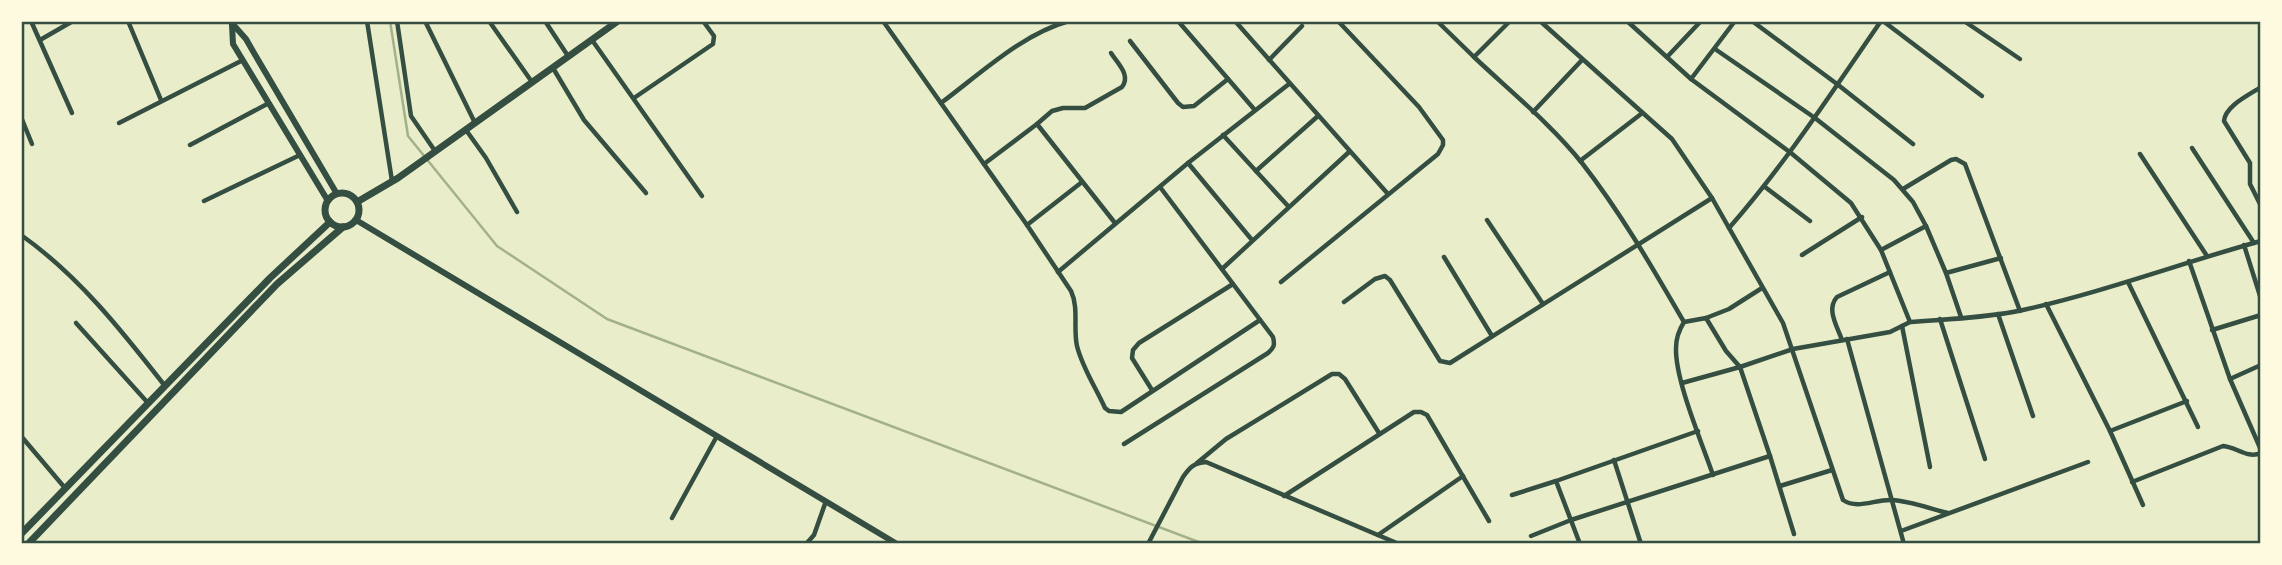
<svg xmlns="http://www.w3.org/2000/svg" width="2282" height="565" viewBox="0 0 2282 565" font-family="'PT Sans',sans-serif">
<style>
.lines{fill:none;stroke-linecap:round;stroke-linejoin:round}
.stream{stroke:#a3b18a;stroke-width:2.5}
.minor{stroke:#344e41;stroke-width:4.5}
.secondary{stroke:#344e41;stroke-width:6}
.primary{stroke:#344e41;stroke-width:7}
.neatline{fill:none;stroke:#344e41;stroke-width:2.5}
</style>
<rect width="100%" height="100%" fill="#e9edc9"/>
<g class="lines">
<polyline class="stream" points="390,21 408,136 497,246 607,319 1204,544"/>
<g class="minor">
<polyline points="31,21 72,113"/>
<polyline points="128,21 161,100"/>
<polyline points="367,21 392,181"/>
<polyline points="397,21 411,116 435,151"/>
<polyline points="425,21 475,123"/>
<polyline points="489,21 532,82"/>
<polyline points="545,21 568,56"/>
<path d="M883 21 1027 225 1071 291C1079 308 1073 328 1077 346 1082 367 1096 388 1105 408L1109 411 1121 412 1260 320"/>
<polyline points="1178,21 1254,109"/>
<polyline points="1235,21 1388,194"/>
<polyline points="1437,21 1474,57"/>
<path d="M1510 21 1474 57C1510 91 1551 124 1582 163 1621 213 1652 267 1684 322L1706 318 1726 351 1740 367 1793 349 1890 332 1910 322 1881 250 1851 203 1791 153 1691 79 1627 21"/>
<path d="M1540 21 1672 139 1712 198 1783 323 1843 500C1858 510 1875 499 1892 500 1910 501 1931 509 1948 513"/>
<polyline points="1752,21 1837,84 1913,144"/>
<polyline points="1883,21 1982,96"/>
<polyline points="1964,21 2020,59"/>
<polyline points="40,40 73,21"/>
<polyline points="592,40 702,196"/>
<polyline points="1130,41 1178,103 1183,107 1194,106 1228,79"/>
<polyline points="1715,49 1815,118 1894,180 1913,202 1926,226 1881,250"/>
<polyline points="1667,57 1701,21"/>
<polyline points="1269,60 1302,26"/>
<polyline points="553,68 584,120 646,193"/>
<polyline points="1691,79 1735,21"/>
<path d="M2261 87C2249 95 2225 106 2224 121L2250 163V184L2261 206"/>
<polyline points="634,98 713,44 714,36 703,21"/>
<path d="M941 103C980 74 1022 34 1069 21"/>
<polyline points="1533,112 1582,60"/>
<polyline points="21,117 32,144"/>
<polyline points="119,123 243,60"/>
<path d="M1037 124 1052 111 1063 108H1085L1122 87C1131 75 1118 64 1111 53"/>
<polyline points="466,130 486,158 517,212"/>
<polyline points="1223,135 1288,206"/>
<polyline points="190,145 269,103"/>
<polyline points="2192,148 2254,243"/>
<polyline points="2140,154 2207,256"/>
<polyline points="1580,161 1641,114"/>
<polyline points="1188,163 1252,240"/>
<polyline points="984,164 1037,124 1115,223"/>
<polyline points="1256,171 1318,116"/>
<polyline points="1765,187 1810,221"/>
<polyline points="1903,189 1951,160 1956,159 1965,164 2020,311"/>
<polyline points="204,201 300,155"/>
<polyline points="1487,220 1543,304"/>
<polyline points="1027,225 1082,182"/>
<polyline points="1926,226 1946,273 1961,317"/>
<path d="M1729 228C1786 163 1832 92 1881 21"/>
<path d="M21 235C78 275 122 331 165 386"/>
<polyline points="2244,245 2261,299"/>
<polyline points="1802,255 1862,217"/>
<polyline points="1444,257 1492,336"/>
<polyline points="2189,261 2230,379 2261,450"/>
<polyline points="1222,269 1349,152"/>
<polyline points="1058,272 1188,163 1289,84"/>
<polyline points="1946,273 2001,258"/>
<polyline points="1281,282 1438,154 1443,145 1443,140 1419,107 1338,21"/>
<polyline points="2128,282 2198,427"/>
<polyline points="1344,302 1375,279 1385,276 1390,280 1440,361 1450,363 1712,198"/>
<polyline points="2046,304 2110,431 2143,505"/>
<polyline points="1998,314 2033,416"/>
<polyline points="1706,318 1729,309 1762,288"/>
<polyline points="1940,319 1985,459"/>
<path d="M1684 322C1679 330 1676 338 1676 348 1675 380 1702 443 1713 475"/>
<path d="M1910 322C1947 319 1986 318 2023 310 2104 292 2181 263 2261 241"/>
<polyline points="76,323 148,403"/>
<polyline points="1902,326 1930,467"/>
<polyline points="2212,330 2261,315"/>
<polyline points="1847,339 1904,544"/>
<path d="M1842 340C1837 326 1826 309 1837 297L1890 272"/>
<polyline points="2230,379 2261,365"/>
<polyline points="1152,390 1132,358 1133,350 1139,343 1233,284"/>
<polyline points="2110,431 2187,401"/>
<polyline points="21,436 65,488"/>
<path d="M1124 444 1268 353C1274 348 1275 345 1273 337L1160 187"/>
<polyline points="1770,456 1794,534"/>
<polyline points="1614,460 1641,544"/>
<polyline points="1197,463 1226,439 1332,374 1339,374 1345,379 1379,433"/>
<path d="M2132 482 2223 446C2237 447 2247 459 2261 453"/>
<polyline points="1780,486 1832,470"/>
<polyline points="1512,495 1556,481"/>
<polyline points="1284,496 1414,412 1421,412 1427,415 1489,521"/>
<polyline points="672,518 717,436"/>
<polyline points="1901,531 2088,462"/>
<polyline points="1378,535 1463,476"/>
<polyline points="1531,536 1571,520 1770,456 1740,367 1682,383"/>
<polyline points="806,544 814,535 826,501"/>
<path d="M1148 544 1183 477C1190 467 1194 463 1206 462L1399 544"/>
<polyline points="1580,544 1556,481 1698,431"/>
</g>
<g class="secondary">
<polyline points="230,21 246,39 254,53 337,194"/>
<polyline points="232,25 233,44 328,201"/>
<polyline points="356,220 897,544"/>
</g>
<g class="primary">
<circle cx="342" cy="210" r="17"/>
<polyline points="357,202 398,178 618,21"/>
<polyline points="21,534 270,278 330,222"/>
<polyline points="28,544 277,284 343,227"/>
</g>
</g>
<rect width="2282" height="565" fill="none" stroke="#fefae0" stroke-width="46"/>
<rect x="23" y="23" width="2236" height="519" class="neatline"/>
</svg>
